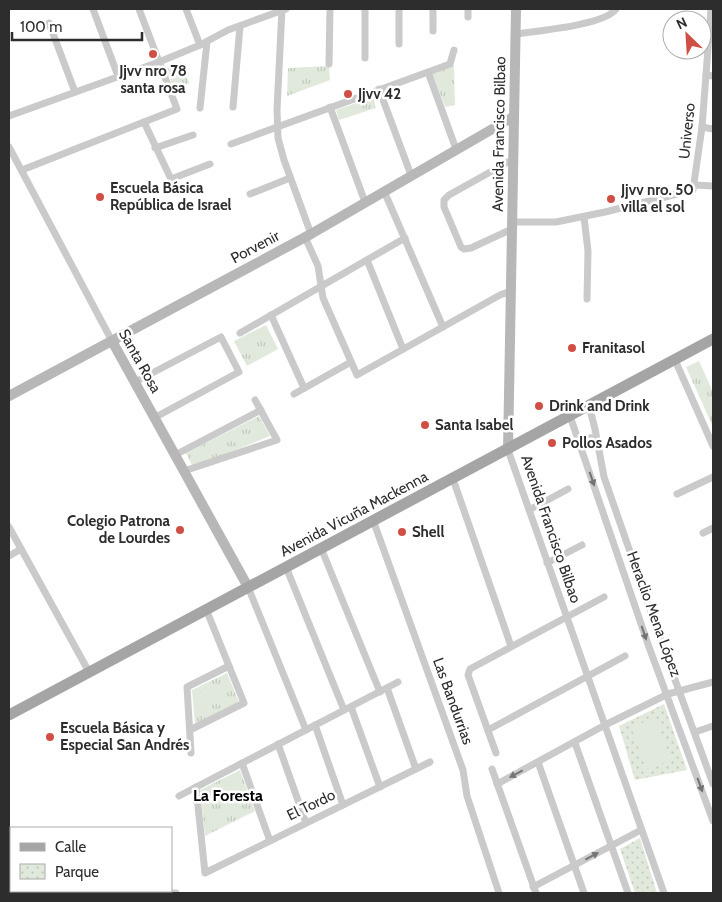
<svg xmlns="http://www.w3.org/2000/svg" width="722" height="902" viewBox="0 0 722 902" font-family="Cabin,sans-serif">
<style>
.grass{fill:url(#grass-tufts)}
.park{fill:url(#park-dots)}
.garden{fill:#e1e9dc}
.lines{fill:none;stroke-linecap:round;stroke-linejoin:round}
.street{stroke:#cacaca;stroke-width:7}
.secondary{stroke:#b7b7b7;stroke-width:10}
.primary{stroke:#a5a5a5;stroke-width:11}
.oneway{fill:#747474}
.poi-dot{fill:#cf4f44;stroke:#fff;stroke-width:2}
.labels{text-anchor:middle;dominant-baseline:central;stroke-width:5;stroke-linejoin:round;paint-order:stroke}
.poi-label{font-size:15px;font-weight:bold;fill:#2d2d2d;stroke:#fff;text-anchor:start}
.street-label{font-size:15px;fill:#2d2d2d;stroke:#fff}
.neighbourhood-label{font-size:16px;font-weight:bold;fill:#000;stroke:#fff}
</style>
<defs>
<pattern id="grass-tufts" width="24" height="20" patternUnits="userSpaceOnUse" patternTransform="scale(1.25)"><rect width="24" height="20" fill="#e1e9dc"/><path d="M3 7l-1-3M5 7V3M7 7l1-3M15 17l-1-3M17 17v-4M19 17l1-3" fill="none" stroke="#c1c8bd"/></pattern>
<pattern id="park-dots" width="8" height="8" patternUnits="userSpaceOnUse" patternTransform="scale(1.25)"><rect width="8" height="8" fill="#e1e9dc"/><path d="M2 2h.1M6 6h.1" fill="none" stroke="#c1c8bd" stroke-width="1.8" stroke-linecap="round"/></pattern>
</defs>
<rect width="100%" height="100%" fill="#fff"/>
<g class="grass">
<polygon points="181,62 189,83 174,89 166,68"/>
<polygon points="454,65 455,105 445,107 431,71"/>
<polygon points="329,66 330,80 287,96 288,68"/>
<polygon points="373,97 376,108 339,120 336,110"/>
<polygon points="266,325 278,349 247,366 234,341"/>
<polygon points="699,361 713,392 713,427 686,367"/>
<polygon points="259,416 270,436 193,467 186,453"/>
<polygon points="227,673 239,702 195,724 192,690"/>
<polygon points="240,770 255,811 205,836 200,790"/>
</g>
<g class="park">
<polygon points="664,704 687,770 635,780 619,726"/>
<polygon points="640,838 657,893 635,893 620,849"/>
</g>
<g class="garden">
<polygon points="210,691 211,711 194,711 194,692"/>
<polygon points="656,718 671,760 646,769 631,727"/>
</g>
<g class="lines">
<g class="street">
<polyline points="93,9 118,76"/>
<polyline points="186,9 200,45"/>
<polyline points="282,9 277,110 278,138 284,160 311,234"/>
<polyline points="468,17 468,9"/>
<polyline points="49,23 75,92"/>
<polyline points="433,31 433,9"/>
<path d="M516 34C537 31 605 25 616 9"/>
<polyline points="399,44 399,9"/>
<polyline points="365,58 365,9"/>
<polyline points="329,64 330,9"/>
<polyline points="428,72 456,149"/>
<polyline points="706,75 713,76"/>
<polyline points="379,89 411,175"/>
<polyline points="233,107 240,26"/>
<polyline points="330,107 365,202"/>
<polyline points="200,108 207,42"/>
<polyline points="9,116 159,62 200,45 228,30 286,9"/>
<polyline points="144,122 171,179 210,164"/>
<polyline points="702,127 713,129"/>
<polyline points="231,144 450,64 454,50"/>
<polyline points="9,147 112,341"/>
<polyline points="155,148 193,135"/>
<polyline points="22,170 177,109 139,9"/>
<polyline points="695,185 713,186"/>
<polyline points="384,191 443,327"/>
<polyline points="250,194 290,178"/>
<polyline points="584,217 588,251 587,299"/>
<polyline points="512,222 556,222 605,212 693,190 702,127 711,9"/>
<polyline points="512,229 471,248 464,249 461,247 444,207 444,200 449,195 512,160"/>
<polyline points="305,237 318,266 323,298 357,375 500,295 511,291"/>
<polyline points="367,260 403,349"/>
<polyline points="271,315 304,388"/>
<polyline points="240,333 405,238"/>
<polyline points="675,360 713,446"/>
<polyline points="135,382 221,337 239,372 154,418"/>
<polyline points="294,394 351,362"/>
<polyline points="589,406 595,429 604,477 666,655 713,784"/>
<polyline points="570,416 649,647 713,821"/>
<path d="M581 448 582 443C586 437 592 436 597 441"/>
<polyline points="508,450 664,893"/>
<polyline points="175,455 261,410"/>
<polyline points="184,471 277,440 255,400"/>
<polyline points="453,479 511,646"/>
<polyline points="677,494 713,477"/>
<polyline points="529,510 568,489"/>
<polyline points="373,520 463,770 467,796 499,893"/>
<polyline points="9,527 89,672"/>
<polyline points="703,533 713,528"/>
<polyline points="321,548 380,692"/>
<polyline points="9,556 21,549"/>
<polyline points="547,563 582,545"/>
<polyline points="286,567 344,710"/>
<polyline points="248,587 306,730"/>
<polyline points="387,688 416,769"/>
<polyline points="351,707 380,787"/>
<polyline points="315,725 343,805"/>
<polyline points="190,730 244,703 206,609"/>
<polyline points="488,730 625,656"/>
<polyline points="695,732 713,726"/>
<polyline points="575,743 628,893"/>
<polyline points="278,744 306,823"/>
<polyline points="191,753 187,687 229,666"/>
<polyline points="496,753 468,675 470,669 604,597"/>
<polyline points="538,762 584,893"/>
<polyline points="242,763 270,841"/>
<polyline points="492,769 536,893"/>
<polyline points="497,784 605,725 668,694 713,682"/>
<polyline points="196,787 205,873 430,762"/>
<polyline points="179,796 398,682"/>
<polyline points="533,887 641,830"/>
<polyline points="154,891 154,893"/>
<polyline points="96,893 101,891"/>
<polyline points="167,893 176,893"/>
</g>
<g class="secondary">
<polyline points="112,341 248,587"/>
<polyline points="9,396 311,234 513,117"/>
<polyline points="508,450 516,9"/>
</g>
<polyline class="primary" points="9,715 713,339"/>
</g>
<defs><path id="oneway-solid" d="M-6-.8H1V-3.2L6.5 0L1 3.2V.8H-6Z" transform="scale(1.25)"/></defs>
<g class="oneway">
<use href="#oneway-solid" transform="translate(592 479) rotate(71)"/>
<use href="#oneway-solid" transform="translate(644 633) rotate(71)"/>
<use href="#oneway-solid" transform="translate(516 774) rotate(152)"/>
<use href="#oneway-solid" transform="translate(700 785) rotate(70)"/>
<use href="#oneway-solid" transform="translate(592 856) rotate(-28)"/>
</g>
<g class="poi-dot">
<circle cx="153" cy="54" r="5"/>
<circle cx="348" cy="94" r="5"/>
<circle cx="100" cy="197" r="5"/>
<circle cx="611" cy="199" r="5"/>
<circle cx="572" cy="348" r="5"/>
<circle cx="539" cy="406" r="5"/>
<circle cx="425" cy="425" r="5"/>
<circle cx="552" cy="443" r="5"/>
<circle cx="180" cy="530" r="5"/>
<circle cx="402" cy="532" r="5"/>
<circle cx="50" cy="737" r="5"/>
</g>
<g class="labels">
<g class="poi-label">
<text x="153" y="71" text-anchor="middle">Jjvv nro 78<tspan x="153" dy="17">santa rosa</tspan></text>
<text x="358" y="94">Jjvv 42</text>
<text x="110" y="188">Escuela Básica<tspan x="110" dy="17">República de Israel</tspan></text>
<text x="621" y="190">Jjvv nro. 50<tspan x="621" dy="17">villa el sol</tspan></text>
<text x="582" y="348">Franitasol</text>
<text x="549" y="406">Drink and Drink</text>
<text x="435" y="425">Santa Isabel</text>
<text x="562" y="443">Pollos Asados</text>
<text x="170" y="521" text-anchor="end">Colegio Patrona<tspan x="170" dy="17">de Lourdes</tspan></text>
<text x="412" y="532">Shell</text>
<text x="60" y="728">Escuela Básica y<tspan x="60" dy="17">Especial San Andrés</tspan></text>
</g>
<g class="street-label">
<text transform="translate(687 131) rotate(-84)">Universo</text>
<text transform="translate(499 134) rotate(-89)">Avenida Francisco Bilbao</text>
<text transform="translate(255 247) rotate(-28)">Porvenir</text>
<text transform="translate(140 361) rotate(61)">Santa Rosa</text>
<text transform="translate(354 514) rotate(-28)">Avenida Vicuña Mackenna</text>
<text transform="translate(551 529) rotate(71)">Avenida Francisco Bilbao</text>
<text transform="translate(654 614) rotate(70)">Heraclio Mena López</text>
<text transform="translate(453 701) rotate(70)">Las Bandurrias</text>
<text transform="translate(311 805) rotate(-26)">El Tordo</text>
</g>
<g class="neighbourhood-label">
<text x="228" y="795">La Foresta</text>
</g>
</g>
<rect width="722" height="902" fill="none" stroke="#2d2d2d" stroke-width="20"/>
<rect x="10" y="827" width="162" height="65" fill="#ffffff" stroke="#ababab"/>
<rect x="20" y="843" width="25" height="8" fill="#a5a5a5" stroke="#ababab"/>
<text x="55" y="852" font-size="15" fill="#2d2d2d">Calle</text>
<rect x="20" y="864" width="25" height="15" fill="url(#park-dots)" stroke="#ababab"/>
<text x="55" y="877" font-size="15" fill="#2d2d2d">Parque</text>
<g transform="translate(687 35) rotate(335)"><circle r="24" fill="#ffffff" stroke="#ababab"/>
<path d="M0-4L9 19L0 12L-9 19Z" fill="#cf4f44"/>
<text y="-8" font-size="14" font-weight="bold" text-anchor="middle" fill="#2d2d2d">N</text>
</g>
<path d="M12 32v8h130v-8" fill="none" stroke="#2d2d2d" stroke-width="2.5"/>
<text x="20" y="32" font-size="15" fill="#2d2d2d" stroke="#ffffff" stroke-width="4" paint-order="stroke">100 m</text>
</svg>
